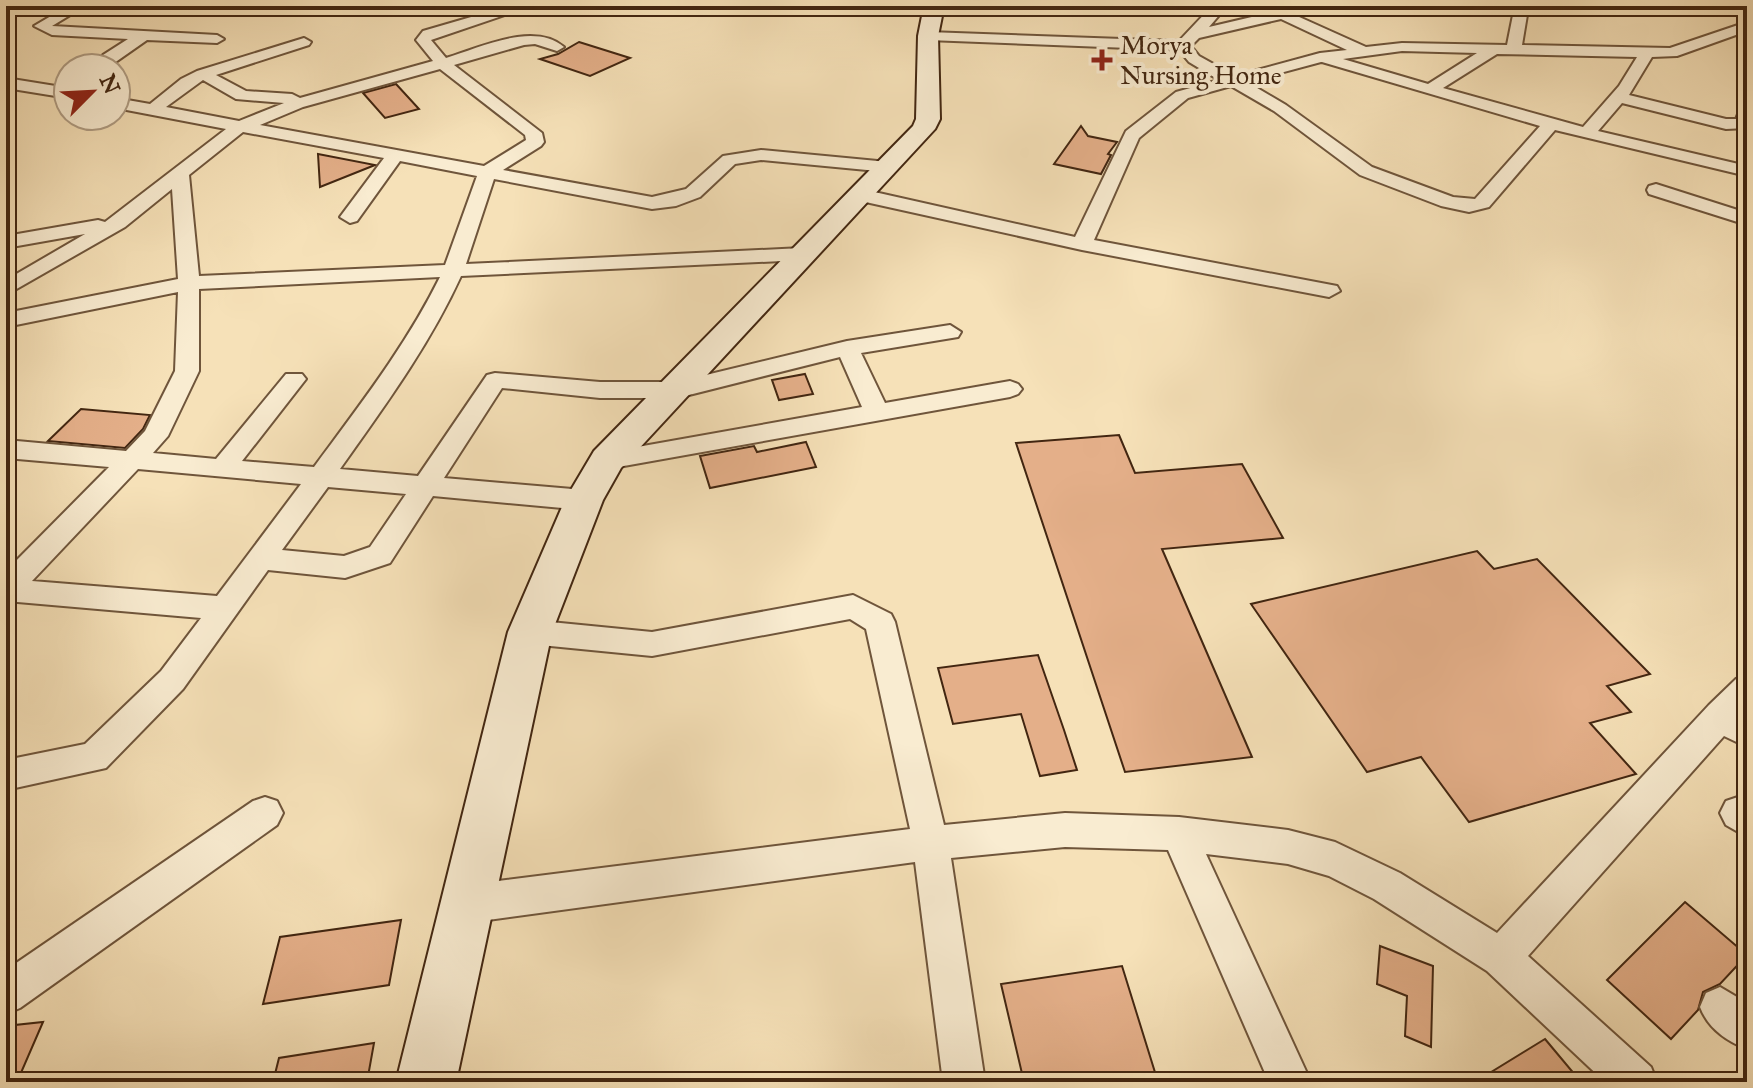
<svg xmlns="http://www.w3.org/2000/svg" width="1753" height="1088" viewBox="0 0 1753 1088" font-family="'IM FELL Great Primer',serif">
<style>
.building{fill:#e4af89;stroke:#422611;stroke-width:2}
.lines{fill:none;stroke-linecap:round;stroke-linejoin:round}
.street-casing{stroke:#6f553b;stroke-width:4}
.secondary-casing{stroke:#422611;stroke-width:4}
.street{fill:#f9ecd1;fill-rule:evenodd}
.secondary{fill:#f9ecd1;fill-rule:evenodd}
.poi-dot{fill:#8f2418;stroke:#f9ecd1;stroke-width:3}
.labels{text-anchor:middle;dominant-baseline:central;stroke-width:8;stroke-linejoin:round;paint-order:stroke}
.far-poi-label{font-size:26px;fill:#422611;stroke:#f9ecd1;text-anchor:start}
</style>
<rect width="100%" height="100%" fill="#f6e1b8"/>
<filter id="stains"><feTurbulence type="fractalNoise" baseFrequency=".0025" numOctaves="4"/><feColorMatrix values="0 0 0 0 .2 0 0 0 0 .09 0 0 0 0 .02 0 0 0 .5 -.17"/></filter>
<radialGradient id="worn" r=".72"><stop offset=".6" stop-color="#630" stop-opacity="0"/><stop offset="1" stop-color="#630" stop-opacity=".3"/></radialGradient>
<g class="building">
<polygon points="579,42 630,58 590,76 540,59 558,54"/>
<polygon points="396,84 419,109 385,118 363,93"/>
<polygon points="1081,126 1088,136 1117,142 1108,154 1111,155 1101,174 1054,164"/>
<polygon points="318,154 375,165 320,187"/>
<polygon points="805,374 813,394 779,400 772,380"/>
<polygon points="81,409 150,415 143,429 125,448 48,441"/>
<polygon points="1119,435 1135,473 1242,464 1283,538 1162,549 1252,757 1125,772 1016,443"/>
<polygon points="806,442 816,467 710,488 700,456 754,446 757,452"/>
<polygon points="1477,551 1494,569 1537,559 1650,674 1607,686 1631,712 1590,723 1636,774 1469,822 1421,757 1367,772 1251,604"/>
<polygon points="1038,655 1064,730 1077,770 1040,776 1021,714 953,724 938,668"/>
<polygon points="1685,902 1747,955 1720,984 1703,992 1698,1010 1671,1039 1607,980"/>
<polygon points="401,920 389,985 263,1004 280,937"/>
<polygon points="1380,946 1433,966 1431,1047 1405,1036 1407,996 1377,984"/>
<polygon points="1122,966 1158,1082 1024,1082 1001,984"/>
<polygon points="43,1022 17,1082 6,1082 6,1026"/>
<polygon points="1545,1039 1581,1082 1475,1082"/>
<polygon points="374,1043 367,1082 273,1082 279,1058"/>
</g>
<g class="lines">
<g class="street-casing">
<g id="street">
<polygon points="68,6 85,6 52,26 217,35 224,39 217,43 147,40 107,68 91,68 103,55 128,39 52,35 34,26"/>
<path d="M509 6H531L431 40 446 58C479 48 534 21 564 47L557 51 535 44 524 45 454 65 542 133 544 142 541 146 503 170 652 197 686 189 723 156 761 150 888 162 897 167 888 172 761 160 735 164 700 197 676 206 652 209 494 179 466 264 802 248 812 254 802 260 461 276C429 346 384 407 340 469L418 476 487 375 495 373 600 382H677L847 341 950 325 961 332 958 337 861 353 885 403 1010 381 1018 384 1022 389 1018 394 1010 397 607 469 598 466 594 460 598 454 862 407 840 357 677 398H600L502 388 444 478 584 490 593 493 597 500 593 507 584 510 433 496 390 563 345 578 268 570 183 689 106 768 6 790V760L85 744 161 671 201 618 6 601V571L109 467 6 458V440L126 451 145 431 175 371 178 292 6 327V313L178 279 172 189 125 227 6 295V280L85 234 6 248V236L98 220 105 222 226 129 116 108V98L150 104 181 79 197 71 304 38 311 42 309 45 216 75 246 91 292 94 300 98 433 61 416 40 423 31ZM440 69 525 135 526 140 484 166 260 125 303 107ZM203 80 236 99 284 103 239 121 166 107ZM243 132 384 158 340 217 350 223 357 221 400 161 477 176 445 265 199 276 189 175ZM440 277C406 346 359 406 314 467L242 461 306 379 302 374H286L216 459 153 453 168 436 199 371V289ZM138 469 301 484 217 596 32 581ZM328 487 406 494 370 547 344 556 282 550Z"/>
<polygon points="824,6 933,6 939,10 932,14 831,10"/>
<path d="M1212 6H1227L1209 27 1281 10 1330 6 1297 16 1366 47 1402 43 1507 45 1513 15 1508 6H1522L1527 15 1522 45 1670 48 1747 22V31L1677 56 1652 57 1629 95 1726 119H1736L1741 107 1747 106V128L1726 129 1622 103 1598 131 1747 166V176L1555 130 1489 207 1469 212 1441 206 1360 175 1274 111 1231 86 1188 98 1139 138 1094 240 1337 286 1340 291 1329 297 1082 250 861 201 852 195 861 189 1075 237 1126 131 1176 92 1219 80 1189 62 1179 50 928 40 921 36 928 32 1179 41ZM1281 19 1347 50 1320 53 1235 76 1199 56 1191 46 1199 38ZM1402 51 1477 53 1428 84 1343 59ZM1497 54 1637 57 1619 86 1583 127 1443 88ZM1321 62H1322L1540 126 1475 199 1453 197 1372 167 1286 105 1247 82Z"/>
<polygon points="6,78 68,88 68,98 6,88"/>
<polygon points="1656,184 1747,213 1747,225 1649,194 1647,190 1649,186"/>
<polygon points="853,595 891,614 895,622 944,825 1065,813 1179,817 1288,830 1335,842 1400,873 1497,933 1709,705 1736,679 1747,675 1747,710 1744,713 1747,715 1747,747 1724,736 1528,956 1651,1067 1657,1082 1605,1082 1487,971 1374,899 1329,876 1288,864 1206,854 1311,1082 1269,1082 1168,850 1065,847 951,858 985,1082 943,1082 915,862 466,923 453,917 447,904 453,891 466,885 910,829 866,629 850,619 652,656 530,644 519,641 515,632 519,623 530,620 652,632"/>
<polygon points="265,797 277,801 283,813 277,825 20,1008 6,1014 6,970 253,801"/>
<polygon points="1738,797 1747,800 1747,837 1726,825 1720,813 1726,801"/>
<path d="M1720 987 1747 1003V1049C1726 1041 1708 1028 1700 1007L1706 993Z"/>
</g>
</g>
<g class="secondary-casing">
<polygon id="secondary" points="924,6 944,6 938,36 940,119 935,129 621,468 603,500 552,632 456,1082 396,1082 508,632 565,500 594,451 913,126 916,119 918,36"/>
</g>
<use href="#street" class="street"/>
<use href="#secondary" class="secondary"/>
</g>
<path class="poi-dot" d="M1098 48h8v8h8v8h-8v8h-8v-8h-8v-8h8z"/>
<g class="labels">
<g class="far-poi-label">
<text x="1120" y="45">Morya<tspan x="1120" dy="30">Nursing Home</tspan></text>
</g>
</g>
<rect width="1753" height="1088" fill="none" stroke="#f6e1b8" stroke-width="32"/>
<rect x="8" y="8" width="1737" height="1072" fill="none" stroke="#422611" stroke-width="4"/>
<rect x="16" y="16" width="1721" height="1056" fill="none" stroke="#422611" stroke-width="2"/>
<g transform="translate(92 92) rotate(66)"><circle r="38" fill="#f9ecd1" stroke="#b09d84" stroke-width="2"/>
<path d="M0-6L14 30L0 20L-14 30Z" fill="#8f2418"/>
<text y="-12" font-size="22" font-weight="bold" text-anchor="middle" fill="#422611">N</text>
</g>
<rect width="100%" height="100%" filter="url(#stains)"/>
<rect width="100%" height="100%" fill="url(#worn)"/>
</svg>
